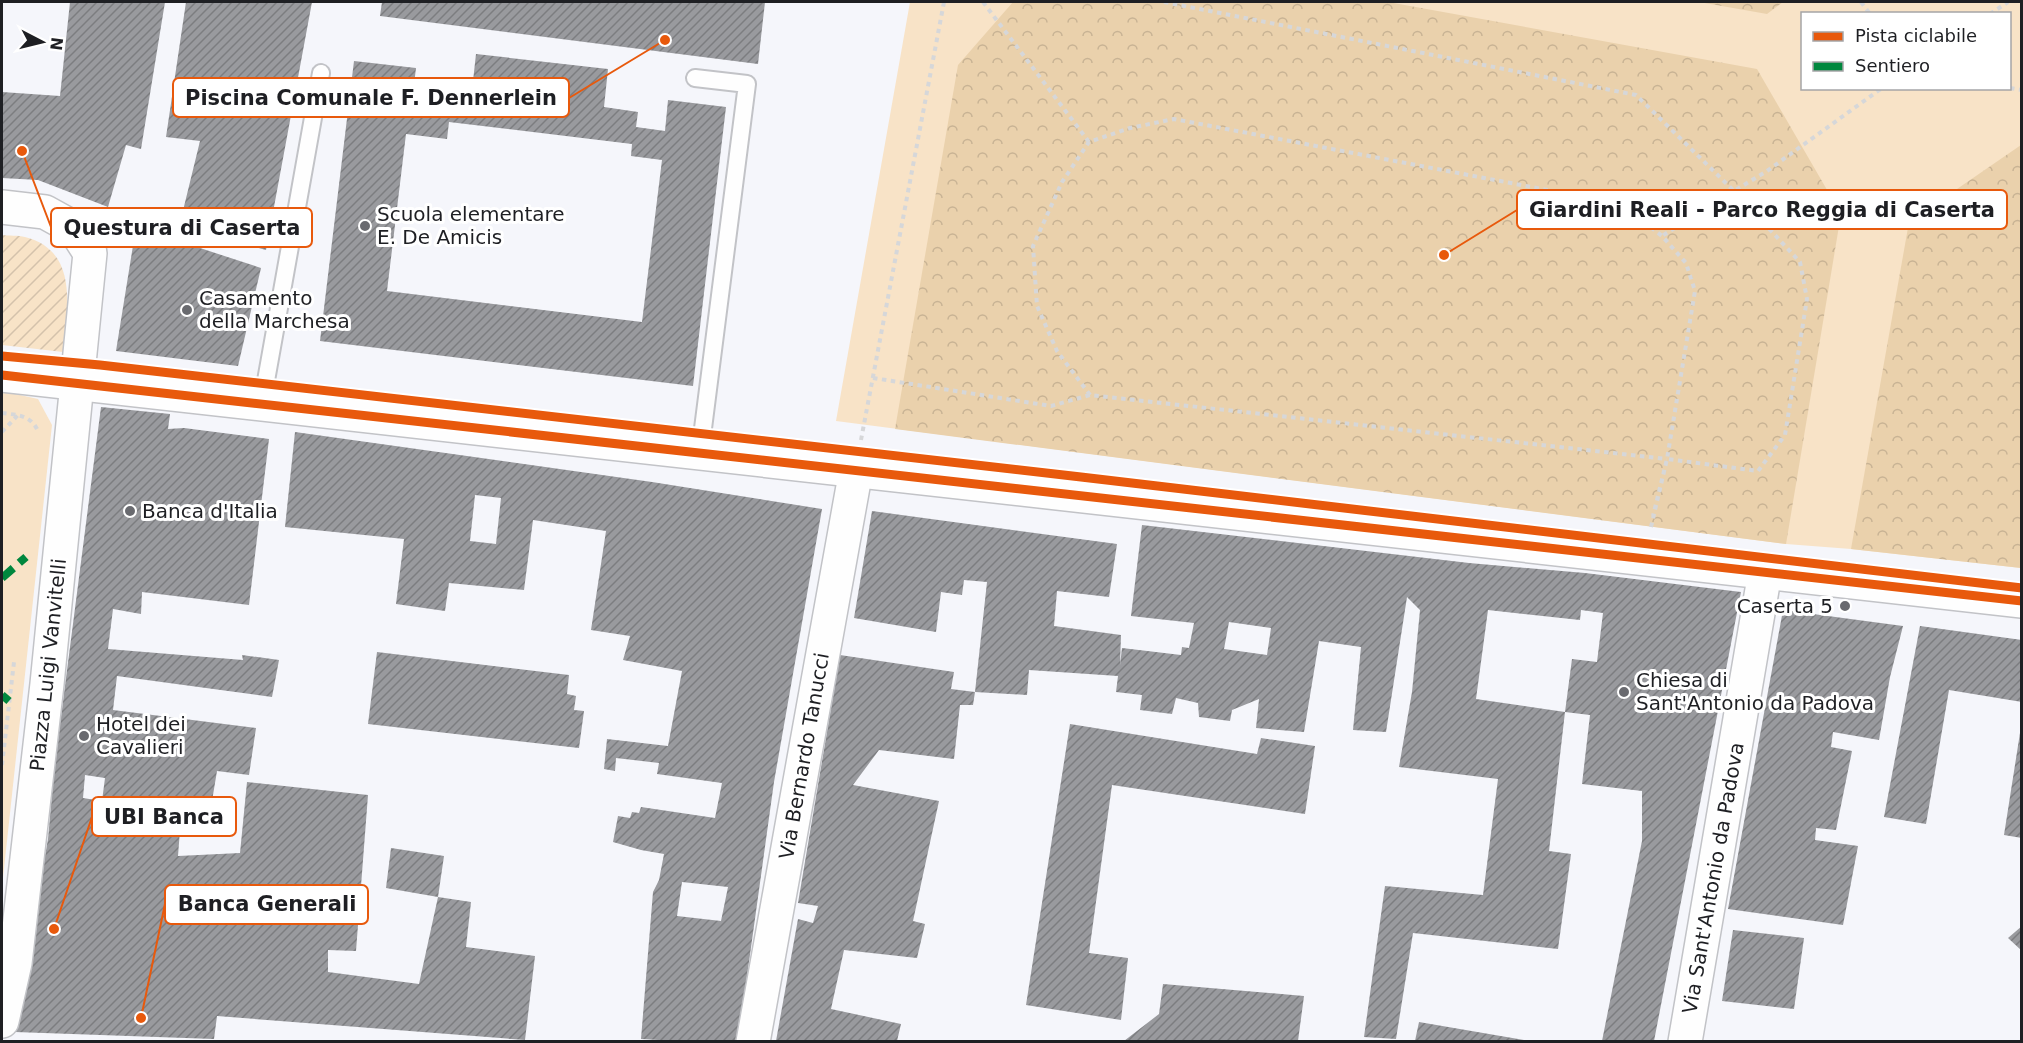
<svg xmlns="http://www.w3.org/2000/svg" width="2023" height="1043" viewBox="0 0 2023 1043" font-family="'DejaVu Sans',sans-serif">
<style>
.green{fill:#f8e3c7;fill-rule:evenodd}
.forest{fill:url(#forest-crowns)}
.garden{fill:url(#garden-furrows)}
.building{fill:url(#building-hatch);fill-rule:evenodd}
.lines{fill:none;stroke-linecap:round;stroke-linejoin:round}
.lane-casing{stroke:#c2c3c7;stroke-width:20}
.street-casing{stroke:#c2c3c7;stroke-width:36}
.path{stroke:#d6d7d9;stroke-width:4;stroke-dasharray:4.5 4.5;stroke-linecap:butt}
.lane{stroke:#fefefe;stroke-width:16}
.street{stroke:#fefefe;stroke-width:33}
.quiet{stroke:#00873e;stroke-width:8;stroke-dasharray:15 8;stroke-linecap:butt}
.cycleway-casing{stroke:#fff;stroke-width:13}
.cycleway{stroke:#e8590c;stroke-width:9}
.poi-dot{fill:#696a6f;stroke:#fff;stroke-width:2}
.labels{text-anchor:middle;dominant-baseline:central;stroke-width:6;stroke-linejoin:round;paint-order:stroke}
.poi-label{font-size:20px;fill:#1e1f23;stroke:#fff;text-anchor:start}
.street-label{font-size:20px;fill:#1e1f23;stroke:#fff}
.leader{fill:none;stroke:#e8590c;stroke-width:2}
.callout-dot{fill:#e8590c;stroke:#fff;stroke-width:2}
.callout{fill:#fff;stroke:#e8590c;stroke-width:2}
.callout-label{font-size:21px;text-anchor:middle;font-weight:bold;fill:#1e1f23}
</style>
<defs>
<pattern id="forest-crowns" width="20" height="18" patternUnits="userSpaceOnUse" patternTransform="scale(1.5)"><rect width="20" height="18" fill="#ead1ac"/><path d="M2 6a3 3 0 1 1 6 0M12 15a3 3 0 1 1 6 0" fill="none" stroke="#c8b394"/></pattern>
<pattern id="garden-furrows" width="10" height="10" patternUnits="userSpaceOnUse" patternTransform="scale(1.5)"><rect width="10" height="10" fill="#f8e3c7"/><path d="M-1 1l2-2M0 10L10 0M9 11l2-2" fill="none" stroke="#d4c2ab"/></pattern>
<pattern id="building-hatch" width="6" height="6" patternUnits="userSpaceOnUse" patternTransform="scale(1.5)"><rect width="6" height="6" fill="#999a9e"/><path d="M-1 1l2-2M0 6l6-6M5 7l2-2" fill="none" stroke="#7c7d80"/></pattern>
</defs>
<rect width="100%" height="100%" fill="#f5f6fb"/>
<g class="green">
<path d="M910 2H2021V568L1851 549 1786 544 836 421ZM1802 14H2010V88H1802Z"/>
<polygon points="2,391 38,399 52,425 2,887"/>
</g>
<g class="forest">
<polygon points="1013,2 1388,2 1757,69 1841,214 1786,544 895,429 958,65"/>
<polygon points="1699,2 1783,2 1767,14"/>
<polygon points="2021,145 2021,568 1851,549 1909,222"/>
</g>
<path class="garden" d="M2 235C9 236 18 235 25 237 80 251 67 310 63 352L2 345Z"/>
<g class="building">
<polygon points="70,2 165,2 141,149 126,145 108,207 38,180 2,178 2,92 60,96"/>
<polygon points="186,2 312,2 266,250 179,227 200,141 166,137"/>
<polygon points="382,2 765,2 758,64 380,16"/>
<path d="M476 54 608 69 604 107 638 112 636 127 665 131 668 100 726 107 693 386 320 341 354 61 416 68 412 101 446 105 448 87 472 90ZM449 122 632 144 631 156 662 160 642 322 387 291 406 134 447 139Z"/>
<polygon points="136,227 261,268 238,366 116,351"/>
<polygon points="101,407 170,414 168,429 184,428 269,439 249,605 142,592 141,614 113,609 108,649 243,660 242,655 279,660 272,697 117,676 113,710 256,728 249,775 217,771 211,807 146,797 144,805 102,801 105,778 85,775 83,798 102,801 99,822 180,830 178,856 240,853 247,782 368,795 356,951 328,950 328,972 419,984 438,897 386,888 391,848 444,856 438,897 471,902 466,947 535,956 525,1040 217,1016 214,1039 15,1032 31,947 36,907 48,839 54,771"/>
<path d="M295 432 652 482 822 509 774 782 738 1041H675L641 1039 653 892 659 880 664 854 641 850 613 842 618 816 630 818 632 812 639 813 641 807 715 818 722 783 657 774 659 763 616 758 615 771 604 769 607 739 668 746 682 671 623 660 630 636 591 630 606 531 533 520 524 590 449 583 445 611 396 604 404 539 285 527ZM475 495 501 498 496 544 470 541ZM682 882 728 887 721 921 677 916Z"/>
<path d="M872 511 1117 544 1109 597 1057 591 1054 626 1121 635 1120 665 1122 648 1181 655 1182 647 1189 648 1194 623 1131 616 1142 525 1469 563 1585 573 1741 592 1654 1041H1602L1642 841V791L1582 784 1590 715 1565 712 1549 851 1571 854 1558 949 1413 933 1396 1039 1364 1037 1385 886 1483 895 1498 779 1399 767 1412 692 1420 610 1407 597 1386 732 1353 730 1361 647 1319 641 1304 732 1256 728 1259 699 1232 710 1230 721 1199 717 1198 703 1176 698 1172 714 1140 710 1142 695 1116 692 1118 676 1029 670 1027 695 975 692 973 705H960L954 759 879 750 853 785 939 801 913 921 925 924 917 958 844 950 831 1009 901 1024 897 1041H817L807 1040V1041H776L798 919 813 923 818 906 798 903 840 655 954 672 951 689 975 692 987 582 964 580 962 595 941 592 936 632 854 618ZM1488 610 1580 620 1581 610 1603 613 1597 662 1572 659 1565 712 1476 699ZM1229 622 1271 628 1267 655 1224 649Z"/>
<polygon points="1783,610 1903,626 1890,677 1879,740 1833,732 1831,747 1852,751 1836,830 1816,828 1815,840 1858,846 1843,925 1728,909"/>
<polygon points="1920,626 2022,640 2022,702 1949,690 1926,824 1884,817"/>
<polygon points="377,652 569,675 567,694 576,696 574,710 584,711 579,748 368,724"/>
<polygon points="1070,724 1257,754 1261,738 1315,746 1305,814 1112,785 1089,953 1128,958 1121,1020 1026,1005"/>
<polygon points="2020,733 2022,733 2022,838 2004,835"/>
<polygon points="2022,926 2022,951 2008,938"/>
<polygon points="1733,930 1804,938 1794,1009 1722,1001"/>
<polygon points="1163,984 1304,996 1298,1041 1124,1041 1159,1014"/>
<polygon points="1419,1022 1524,1040 1524,1041 1415,1041"/>
</g>
<g class="lines">
<g class="lane-casing">
<g id="lane">
<polyline points="695,78 747,84 700,452"/>
<polyline points="262,403 321,73"/>
</g>
</g>
<g class="street-casing">
<g id="street">
<polyline points="2,207 45,212 74,228 90,253 47,684 15,963 2,1021"/>
<polyline points="2,375 2022,601"/>
<polyline points="753,1042 856,470"/>
<polyline points="1685,1042 1765,572"/>
</g>
</g>
<g class="path">
<polyline points="983,2 1089,142"/>
<polyline points="1164,2 1636,95 1734,191 1767,171 1882,88"/>
<polyline points="1861,2 1870,14"/>
<polyline points="1990,14 2008,2"/>
<polyline points="2010,88 2022,90"/>
<polyline points="873,378 1051,406 1090,395 1667,459"/>
<polyline points="1090,395 1057,351 1037,306 1033,246 1062,182 1089,142 1130,128 1174,119 1621,204 1662,236 1686,263 1695,291 1667,459 1758,471 1785,435 1807,299 1800,262 1734,191 1662,236"/>
<path d="M2 413C17 415 31 415 38 431"/>
<polyline points="2,432 18,415"/>
<polyline points="861,440 944,2"/>
<polyline points="1651,527 1667,459 1653,516"/>
<polyline points="2,765 14,662"/>
</g>
<use href="#lane" class="lane"/>
<use href="#street" class="street"/>
<g class="quiet">
<polyline points="2,578 26,557"/>
<polyline points="2,695 9,701"/>
</g>
<g class="cycleway-casing">
<g id="cycleway">
<polyline points="2,356 100,365 1081,477 2022,588"/>
<polyline points="2,375 2022,601"/>
</g>
</g>
<use href="#cycleway" class="cycleway"/>
</g>
<g class="poi-dot">
<circle cx="365" cy="226" r="6"/>
<circle cx="187" cy="310" r="6"/>
<circle cx="130" cy="511" r="6"/>
<circle cx="1845" cy="606" r="6"/>
<circle cx="1624" cy="692" r="6"/>
<circle cx="84" cy="736" r="6"/>
</g>
<g class="labels">
<g class="poi-label">
<text x="377" y="214">Scuola elementare<tspan x="377" dy="23">E. De Amicis</tspan></text>
<text x="199" y="298">Casamento<tspan x="199" dy="23">della Marchesa</tspan></text>
<text x="142" y="511">Banca d'Italia</text>
<text x="1833" y="606" text-anchor="end">Caserta 5</text>
<text x="1636" y="680">Chiesa di<tspan x="1636" dy="23">Sant'Antonio da Padova</tspan></text>
<text x="96" y="724">Hotel dei<tspan x="96" dy="23">Cavalieri</tspan></text>
</g>
<g class="street-label">
<text transform="translate(48 665) rotate(-84)">Piazza Luigi Vanvitelli</text>
<text transform="translate(804 756) rotate(-80)">Via Bernardo Tanucci</text>
<text transform="translate(1713 878) rotate(-80)">Via Sant'Antonio da Padova</text>
</g>
</g>
<path class="leader" d="M665 40L569 98M1444 255L1517 210M22 151L51 227M54 929L92 817M141 1018L165 904"/>
<g class="callout-dot">
<circle cx="665" cy="40" r="6"/>
<circle cx="1444" cy="255" r="6"/>
<circle cx="22" cy="151" r="6"/>
<circle cx="54" cy="929" r="6"/>
<circle cx="141" cy="1018" r="6"/>
</g>
<g class="callout">
<rect x="173" y="78" width="396" height="39" rx="6"/>
<rect x="1517" y="190" width="490" height="39" rx="6"/>
<rect x="51" y="208" width="261" height="39" rx="6"/>
<rect x="92" y="797" width="144" height="39" rx="6"/>
<rect x="165" y="885" width="203" height="39" rx="6"/>
</g>
<g class="callout-label">
<text x="371" y="105">Piscina Comunale F. Dennerlein</text>
<text x="1762" y="217">Giardini Reali - Parco Reggia di Caserta</text>
<text x="182" y="235">Questura di Caserta</text>
<text x="164" y="824">UBI Banca</text>
<text x="267" y="911">Banca Generali</text>
</g>
<rect width="2023" height="1043" fill="none" stroke="#1e1f23" stroke-width="6"/>
<rect x="1801" y="12" width="210" height="78" fill="#ffffff" stroke="#a5a5a7" stroke-width="1.5"/>
<rect x="1813" y="32" width="30" height="9" fill="#e8590c" stroke="#a5a5a7" stroke-width="1.5"/>
<text x="1855" y="42" font-size="18" fill="#1e1f23">Pista ciclabile</text>
<rect x="1813" y="62" width="30" height="9" fill="#00873e" stroke="#a5a5a7" stroke-width="1.5"/>
<text x="1855" y="72" font-size="18" fill="#1e1f23">Sentiero</text>
<g transform="translate(42 42) rotate(97)" stroke="#ffffff" stroke-width="4.5" paint-order="stroke">
<path d="M0-4.5L10 22L0 15L-10 22Z" fill="#1e1f23"/>
<text y="-9" font-size="16" font-weight="bold" text-anchor="middle" fill="#1e1f23">N</text>
</g>
</svg>
